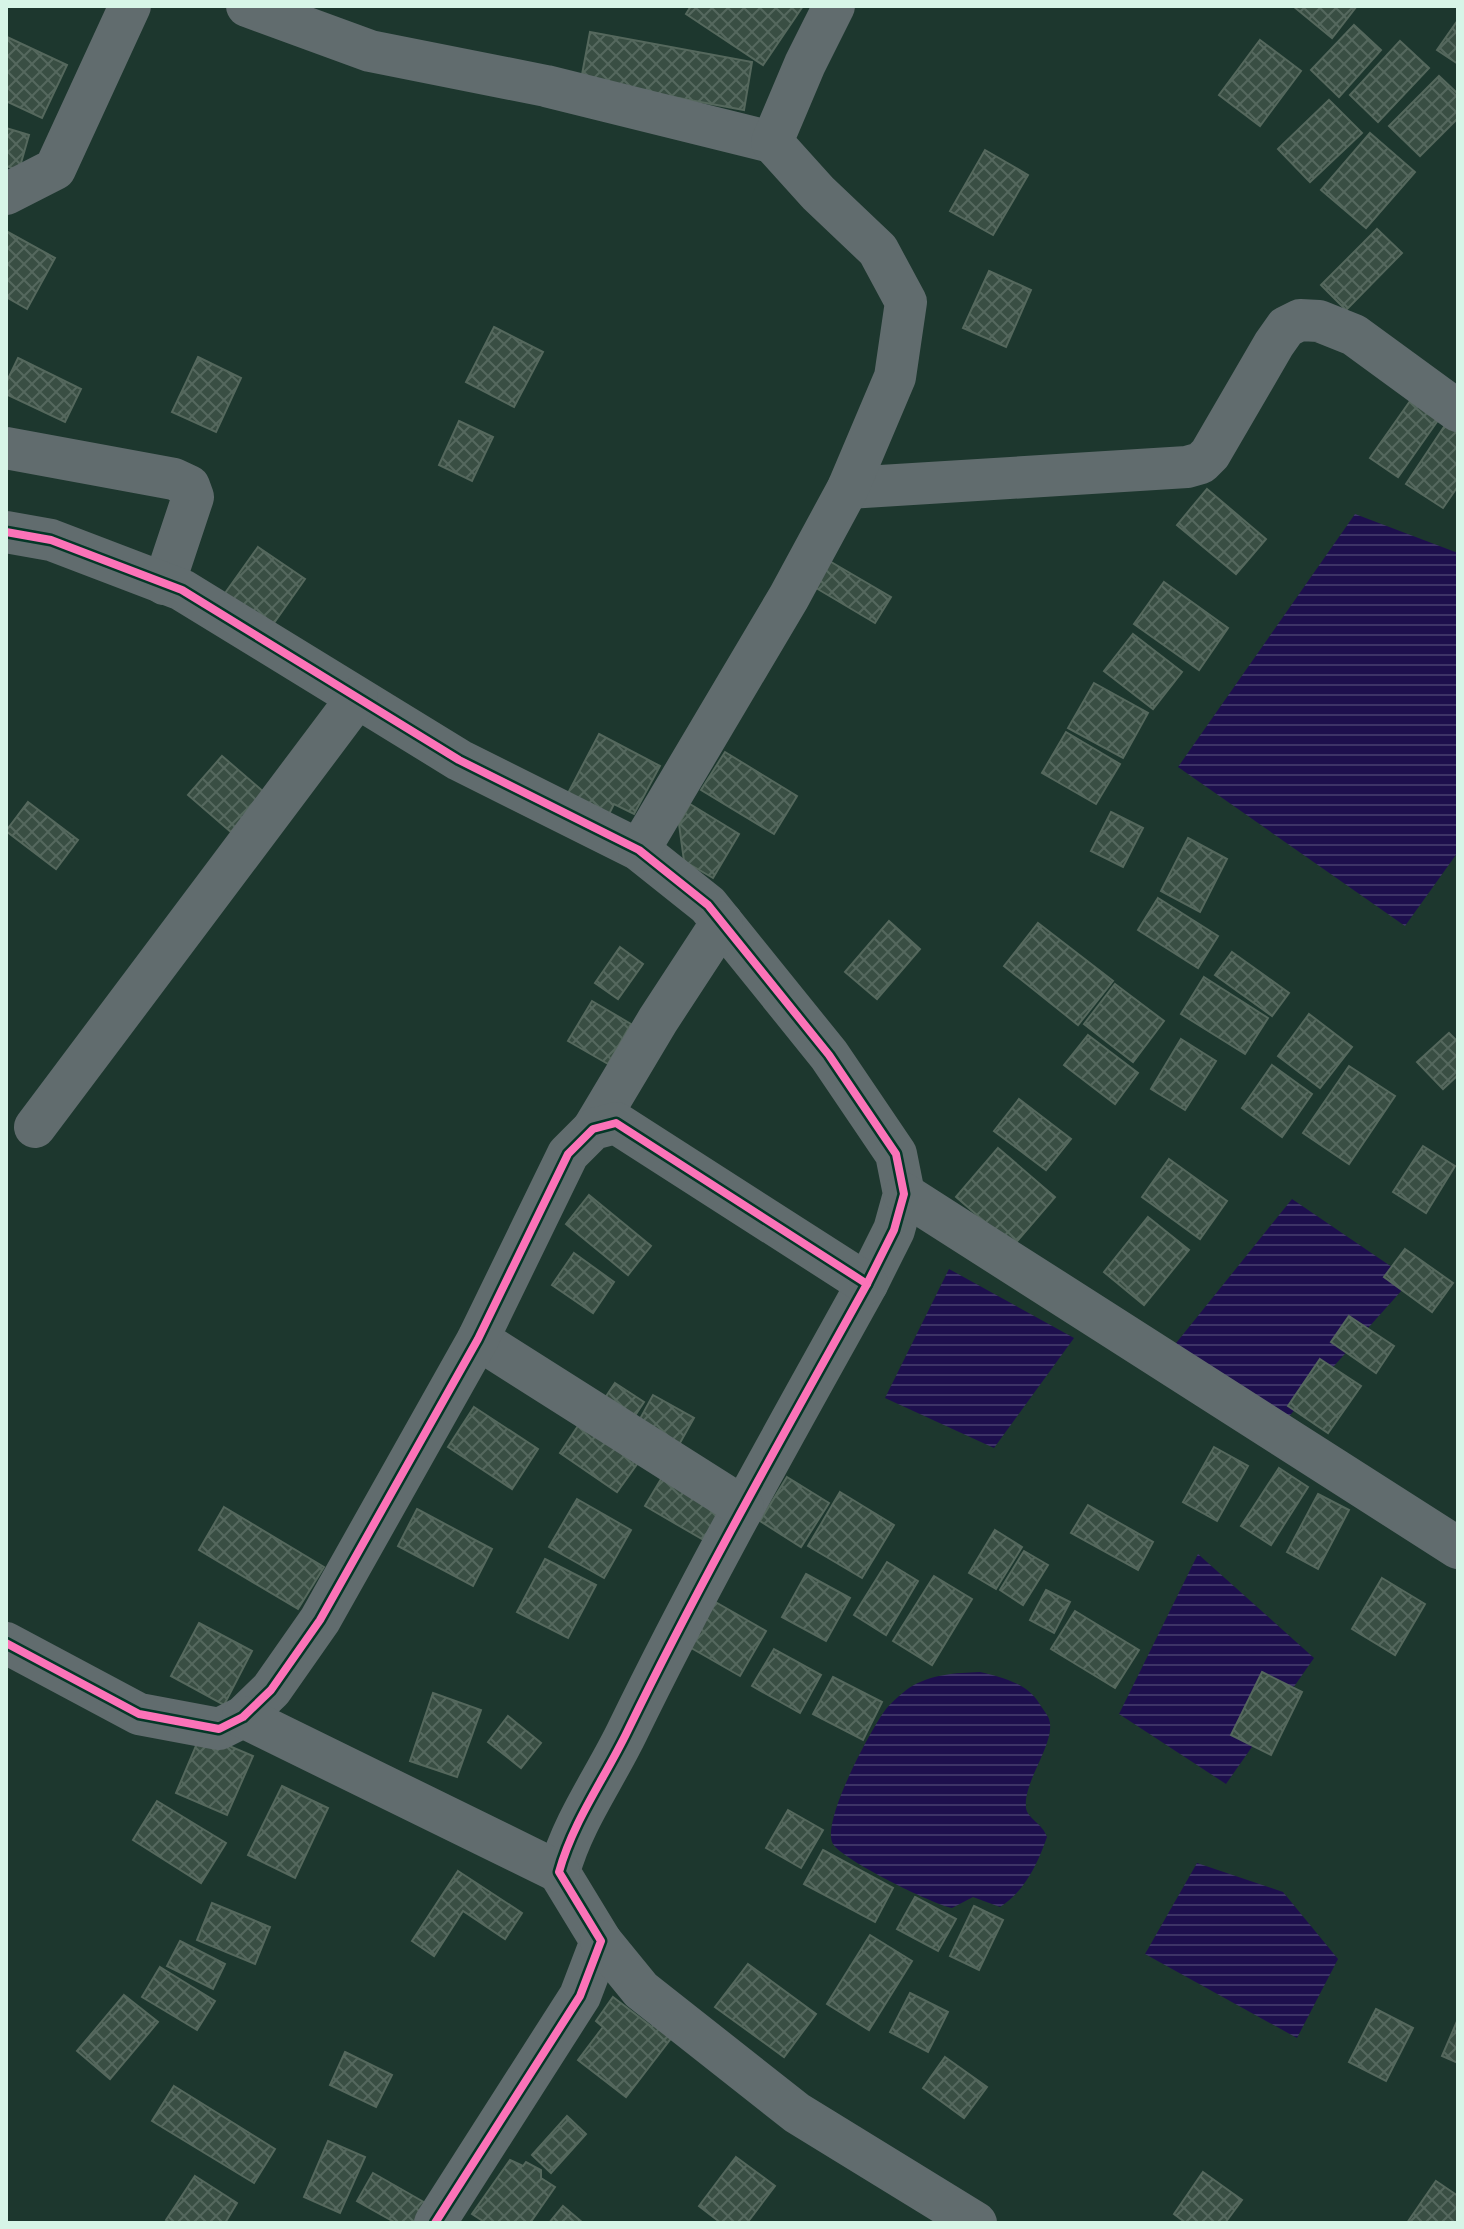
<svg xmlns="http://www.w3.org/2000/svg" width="1464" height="2229" viewBox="0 0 1464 2229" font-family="'Fira Sans Condensed',sans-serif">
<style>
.water{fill:url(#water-rules)}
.building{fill:url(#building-cross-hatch);stroke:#55685d;stroke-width:2}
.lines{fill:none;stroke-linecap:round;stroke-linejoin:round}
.minor{stroke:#616c6e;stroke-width:42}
.cycleway-casing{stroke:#043727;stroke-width:13}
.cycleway{stroke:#fb73b8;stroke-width:8}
</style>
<defs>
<pattern id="water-rules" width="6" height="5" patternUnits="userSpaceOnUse" patternTransform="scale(2)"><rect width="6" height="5" fill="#1d0f4d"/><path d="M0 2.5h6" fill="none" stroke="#3d3367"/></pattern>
<pattern id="building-cross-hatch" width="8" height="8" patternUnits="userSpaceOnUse" patternTransform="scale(2)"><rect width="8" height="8" fill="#394e43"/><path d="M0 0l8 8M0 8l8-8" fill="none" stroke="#55685e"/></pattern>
</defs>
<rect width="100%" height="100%" fill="#1d372e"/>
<g class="water">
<polygon points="1355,514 1458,553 1458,852 1405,926 1178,767"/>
<polygon points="1292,1199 1411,1280 1266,1442 1156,1368"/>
<polygon points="949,1269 1074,1338 994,1448 885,1398"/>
<polygon points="1198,1554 1314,1658 1226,1784 1119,1714"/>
<path d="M980 1672C1001 1677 1027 1683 1039 1703 1042 1708 1047 1714 1049 1719 1057 1742 1023 1780 1026 1808 1027 1818 1043 1824 1047 1837 1037 1865 1025 1891 1000 1907L973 1897 952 1908C932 1904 843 1860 833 1844 820 1823 871 1729 886 1709 892 1702 902 1693 909 1688 931 1674 955 1673 980 1672Z"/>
<polygon points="1197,1863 1283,1892 1338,1959 1297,2038 1145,1954"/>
</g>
<g class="building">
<polygon points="691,6 803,6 763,65 686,14"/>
<polygon points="1293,6 1354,6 1356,7 1332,38"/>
<polygon points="1458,20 1458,64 1437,50"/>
<polygon points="1354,25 1381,50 1339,97 1311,70"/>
<polygon points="590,32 752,62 744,110 581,80"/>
<polygon points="7,37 67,65 42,118 6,101"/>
<polygon points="1260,40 1301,71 1260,126 1219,95"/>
<polygon points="1400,41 1429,68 1378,122 1350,95"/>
<polygon points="1439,76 1458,94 1458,118 1420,156 1389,126"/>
<polygon points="1329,100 1362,133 1310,182 1278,149"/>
<polygon points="6,128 29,135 19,170 6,166"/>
<polygon points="1370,133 1415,172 1366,228 1321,190"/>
<polygon points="985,150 1028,175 993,235 950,211"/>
<polygon points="1377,229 1402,253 1346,310 1321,285"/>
<polygon points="6,231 55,258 27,309 6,297"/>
<polygon points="989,271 1031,290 1006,347 963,328"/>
<polygon points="494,327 543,352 514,407 466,382"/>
<polygon points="198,357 241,378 216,432 172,412"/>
<polygon points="18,358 81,389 65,422 6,394 6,383"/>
<polygon points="1413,397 1441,416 1398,477 1370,458"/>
<polygon points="459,421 493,437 472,481 439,465"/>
<polygon points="1446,424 1458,432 1458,486 1443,508 1406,484"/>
<polygon points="1207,489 1266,539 1236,574 1177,525"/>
<polygon points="258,547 305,579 264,637 218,603"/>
<polygon points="826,559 891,597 875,623 811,585"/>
<polygon points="1164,582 1228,628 1199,670 1134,624"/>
<polygon points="1133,634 1182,672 1153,709 1104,671"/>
<polygon points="1094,683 1148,713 1123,758 1068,728"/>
<polygon points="1066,732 1120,764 1096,804 1042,773"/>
<polygon points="599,734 660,766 634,814 614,804 607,818 566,797"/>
<polygon points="725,752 797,796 774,834 701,790"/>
<polygon points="222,756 265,793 231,832 188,795"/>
<polygon points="28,802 78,840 56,869 6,831"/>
<polygon points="690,804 739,834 713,878 684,861 679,824"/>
<polygon points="1111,812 1143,828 1123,867 1091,851"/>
<polygon points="1188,838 1227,859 1200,912 1161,891"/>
<polygon points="1158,898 1218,936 1198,968 1138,930"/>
<polygon points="889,921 920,949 877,999 845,972"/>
<polygon points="1038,923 1113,981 1078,1025 1004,966"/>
<polygon points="620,947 643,964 618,999 595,983"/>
<polygon points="1232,952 1289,993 1272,1016 1215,975"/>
<polygon points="1204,977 1268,1018 1245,1054 1181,1014"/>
<polygon points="1115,984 1164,1021 1133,1062 1084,1024"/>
<polygon points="592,1001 631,1024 608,1064 568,1041"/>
<polygon points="1309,1014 1352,1047 1320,1088 1278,1056"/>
<polygon points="1449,1033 1458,1042 1458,1075 1443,1089 1417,1062"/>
<polygon points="1088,1035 1138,1073 1115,1104 1064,1065"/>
<polygon points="1181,1039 1216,1061 1185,1110 1151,1089"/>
<polygon points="1272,1065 1312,1094 1282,1137 1242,1108"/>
<polygon points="1349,1066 1395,1096 1349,1164 1303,1133"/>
<polygon points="1019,1099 1071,1139 1046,1170 994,1131"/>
<polygon points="1423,1146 1455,1166 1426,1213 1393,1192"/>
<polygon points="998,1148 1055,1197 1013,1246 956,1197"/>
<polygon points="1169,1159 1227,1201 1200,1239 1142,1197"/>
<polygon points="589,1195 651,1246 628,1275 566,1224"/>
<polygon points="1148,1217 1189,1250 1144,1305 1104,1272"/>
<polygon points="1405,1249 1453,1283 1432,1312 1384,1277"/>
<polygon points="574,1253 614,1282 593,1313 552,1285"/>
<polygon points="1349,1316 1394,1346 1376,1373 1331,1342"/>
<polygon points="1320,1359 1361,1386 1328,1433 1288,1406"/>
<polygon points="615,1383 644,1402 630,1423 601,1404"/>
<polygon points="653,1395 694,1418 676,1450 635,1428"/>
<polygon points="474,1407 538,1449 512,1489 448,1447"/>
<polygon points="586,1414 645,1453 617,1492 560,1453"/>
<polygon points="1214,1447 1248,1466 1217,1521 1183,1502"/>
<polygon points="1279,1468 1308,1487 1271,1545 1241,1526"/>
<polygon points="664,1474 726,1511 707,1542 645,1506"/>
<polygon points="787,1477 829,1503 801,1547 760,1521"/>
<polygon points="840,1492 894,1525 862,1578 808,1546"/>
<polygon points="1318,1494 1349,1510 1318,1569 1287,1552"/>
<polygon points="577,1499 631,1530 604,1578 549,1547"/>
<polygon points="1088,1505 1153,1542 1138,1570 1071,1533"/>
<polygon points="224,1507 324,1567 298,1609 199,1550"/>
<polygon points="417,1509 492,1549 473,1586 398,1546"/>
<polygon points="995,1530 1022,1547 996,1589 969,1573"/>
<polygon points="1024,1551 1048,1565 1023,1605 1000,1590"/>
<polygon points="545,1559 596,1585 568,1638 517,1612"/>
<polygon points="887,1562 918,1581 886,1635 854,1615"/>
<polygon points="806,1574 850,1598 826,1641 782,1617"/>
<polygon points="934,1576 972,1599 932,1665 893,1641"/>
<polygon points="1382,1578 1425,1604 1395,1655 1352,1629"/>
<polygon points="1046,1590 1070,1602 1054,1633 1030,1620"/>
<polygon points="705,1596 766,1631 740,1676 679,1641"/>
<polygon points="1075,1611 1139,1650 1115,1688 1051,1649"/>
<polygon points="199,1623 252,1651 224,1705 171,1676"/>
<polygon points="774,1649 821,1675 800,1713 752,1686"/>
<polygon points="1262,1672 1302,1692 1271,1755 1231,1735"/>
<polygon points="833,1677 882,1702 863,1740 813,1714"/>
<polygon points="433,1693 481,1710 457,1777 410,1761"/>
<polygon points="508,1716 541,1743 521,1768 488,1742"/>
<polygon points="201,1734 253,1756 227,1815 176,1793"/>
<polygon points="282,1786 328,1808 295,1878 248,1855"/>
<polygon points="157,1801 226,1843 201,1883 133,1840"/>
<polygon points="788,1810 823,1830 801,1868 766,1848"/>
<polygon points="823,1850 893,1888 875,1922 804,1884"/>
<polygon points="458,1871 522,1913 505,1939 463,1911 434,1956 412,1941"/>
<polygon points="915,1897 956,1919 938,1951 897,1929"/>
<polygon points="212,1903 270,1927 255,1964 197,1940"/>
<polygon points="974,1906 1003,1920 979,1970 950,1956"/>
<polygon points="870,1935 912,1961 869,2030 827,2004"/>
<polygon points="180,1941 225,1964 213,1989 167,1966"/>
<polygon points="748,1964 816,2014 784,2057 715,2007"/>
<polygon points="160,1967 215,2001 197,2030 142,1997"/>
<polygon points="910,1993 948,2012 928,2052 890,2032"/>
<polygon points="124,1995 158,2022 110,2079 77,2051"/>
<polygon points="613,1997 652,2027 661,2014 679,2028 626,2097 578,2060 603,2027 596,2021"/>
<polygon points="1376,2009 1413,2028 1386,2081 1349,2062"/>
<polygon points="1458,2019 1458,2063 1442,2056"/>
<polygon points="345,2052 392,2075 376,2107 330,2085"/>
<polygon points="945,2057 987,2087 964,2118 923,2088"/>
<polygon points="174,2086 275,2149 254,2183 152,2121"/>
<polygon points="567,2116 586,2134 551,2173 532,2155"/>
<polygon points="328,2141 365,2157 340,2213 304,2197"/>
<polygon points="736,2157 775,2186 747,2223 721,2223 699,2206"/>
<polygon points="510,2160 523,2166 526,2162 541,2170 541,2178 555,2187 530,2223 486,2223 472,2214"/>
<polygon points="1203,2172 1242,2200 1225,2223 1186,2223 1174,2214"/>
<polygon points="373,2173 436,2209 428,2223 396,2223 357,2201"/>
<polygon points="195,2176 237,2203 225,2223 170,2223 166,2220"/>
<polygon points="1436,2181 1458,2196 1458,2223 1407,2223"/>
<polygon points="563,2206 583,2223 549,2223"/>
</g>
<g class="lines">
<g class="minor">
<polyline points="247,6 370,51 546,86 772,142"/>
<polyline points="6,194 55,169 130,6"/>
<polyline points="6,448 174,479 189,486 193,497 164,584"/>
<polyline points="848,488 1187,467 1201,463 1210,454 1274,344 1286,327 1300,320 1319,321 1354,335 1458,411"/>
<path d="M6 532 51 540 182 590 459 760 639 850 708 905 829 1055 896 1154 904 1194 894 1230 867 1284C785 1432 702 1578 628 1730 605 1778 573 1821 559 1872L601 1941 580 1996 435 2223"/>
<polyline points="639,850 789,597 848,488 895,377 906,302 878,250 818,193 772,142 805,64 834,6"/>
<polyline points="35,1127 357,698"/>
<polyline points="593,1129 658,1020 722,922"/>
<polyline points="904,1194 1458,1548"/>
<polyline points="478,1339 743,1507"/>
<polyline points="6,1643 139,1714 219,1729 243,1717 271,1690 320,1620 478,1339 568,1154 593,1129 616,1123 867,1284"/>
<polyline points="243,1717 559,1872"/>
<polyline points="601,1941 641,1990 797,2113 976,2223"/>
</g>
<g class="cycleway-casing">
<g id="cycleway">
<path d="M6 532 51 540 182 590 459 760 639 850 708 905 829 1055 896 1154 904 1194 894 1230 867 1284C785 1432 702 1578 628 1730 605 1778 573 1821 559 1872L601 1941 580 1996 435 2223"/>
<polyline points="6,1643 139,1714 219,1729 243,1717 271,1690 320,1620 478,1339 568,1154 593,1129 616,1123 867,1284"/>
</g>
</g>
<use href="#cycleway" class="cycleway"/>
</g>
<rect width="1464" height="2229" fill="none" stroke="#d7f5e7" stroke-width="16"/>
</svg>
